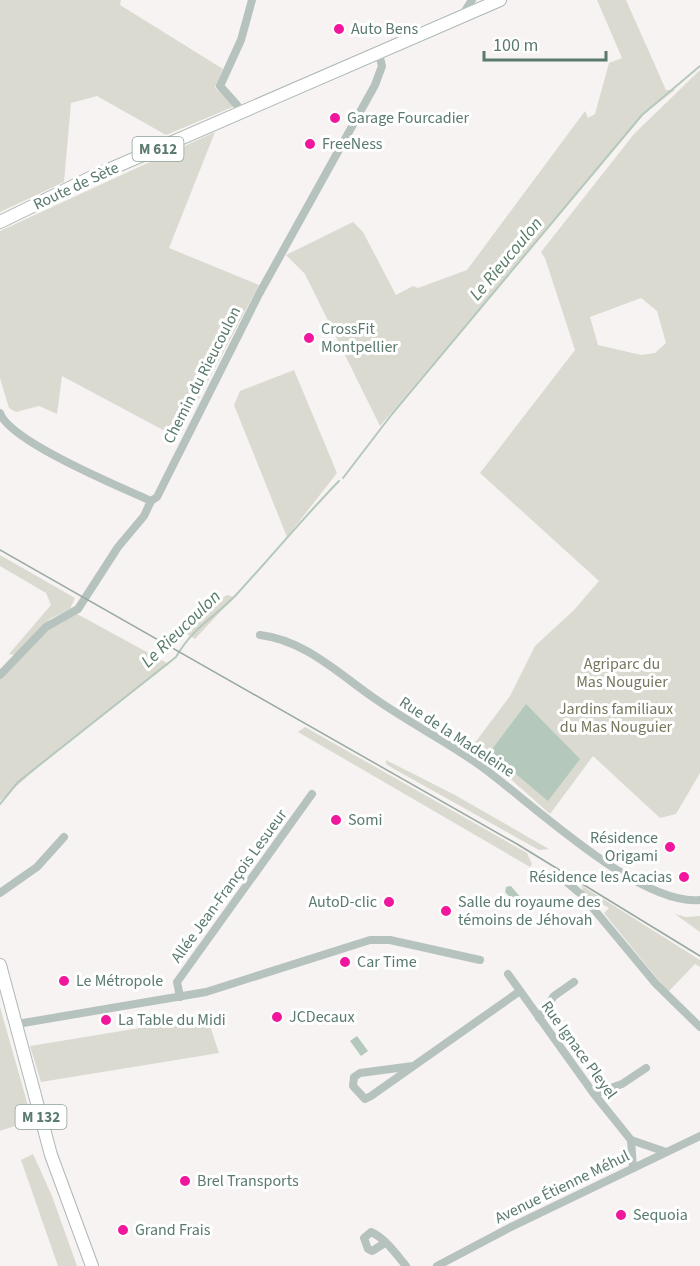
<svg xmlns="http://www.w3.org/2000/svg" width="700" height="1266" viewBox="0 0 700 1266" font-family="'Source Sans 3',sans-serif">
<style>
.green{fill:#dbdad1;fill-rule:evenodd}
.water{fill:#b4c8bc}
.lines{fill:none;stroke-linecap:round;stroke-linejoin:round}
.stream{stroke:#b4c8bc;stroke-width:2}
.primary-casing{stroke:#adb8b4;stroke-width:14}
.street{stroke:#b6c2bd;stroke-width:8}
.primary{stroke:#fff;stroke-width:12}
.tram{stroke:#99a9a2;stroke-width:1.5}
.poi-dot{fill:#f1179d;stroke:#fff;stroke-width:2}
.labels{text-anchor:middle;dominant-baseline:central;stroke-width:6;stroke-linejoin:round;paint-order:stroke}
.shield{fill:#fff;stroke:#8ca299;stroke-width:1.5}
.shield-label{font-size:15px;font-weight:bold;fill:#5a7a6d}
.poi-label{font-size:16px;fill:#5a7a6d;stroke:#fff;text-anchor:start}
.street-label{font-size:16px;fill:#5a7a6d;stroke:#fff}
.park-label{font-size:16px;fill:#77765e;stroke:#fff}
.water-label{font-size:18px;font-style:italic;fill:#597c68;stroke:#fff}
</style>
<rect width="100%" height="100%" fill="#f6f3f2"/>
<g class="green">
<polygon points="0,0 121,0 120,5 223,69 215,88 235,106 166,135 97,96 71,103 64,182 0,212"/>
<polygon points="597,0 626,0 666,90 675,90 642,115 380,426 305,274 286,255 353,222 363,232 396,295 413,286 418,288 467,270 585,111 588,118 595,114 609,63 622,58"/>
<path d="M700 70V773L676 814 660 818 593 756 550 814 481 753 471 748 510 696 535 646 574 610 599 581 480 473 575 350 545 258 541 252 634 134ZM641 298 657 311 666 343 655 353 641 355 598 345 590 317Z"/>
<polygon points="215,132 169,248 259,285 178,438 62,376 57,414 39,406 16,412 9,408 0,378 0,231"/>
<polygon points="294,370 337,473 287,537 234,405 240,391"/>
<polygon points="0,555 75,598 70,609 50,619 16,655 9,654 51,605 46,593 0,566"/>
<polygon points="227,595 234,597 195,639 178,629"/>
<polygon points="77,614 169,664 56,751 0,801 0,679 48,630"/>
<polygon points="305,727 527,853 532,864 530,867 298,732"/>
<polygon points="386,760 455,795 549,849 539,850 394,769 386,764"/>
<polygon points="581,885 700,960 700,967 695,964 668,992 604,913 609,908 584,894"/>
<polygon points="675,914 686,917 700,916 700,932"/>
<polygon points="0,1007 32,1120 0,1131"/>
<polygon points="207,1017 219,1053 41,1082 30,1046"/>
<polygon points="33,1154 52,1196 77,1266 58,1266 21,1160"/>
</g>
<g class="water">
<polygon points="526,704 580,759 548,801 490,752"/>
<polygon points="511,886 521,898 519,903 515,903 505,892 506,887"/>
<polygon points="357,1036 368,1051 361,1056 350,1041"/>
</g>
<g class="lines">
<g class="stream">
<polyline points="343,478 392,414 642,115 700,66"/>
<path d="M0 804 18 782 176 657C194 626 213 619 236 595 271 557 303 518 339 481"/>
</g>
<g class="primary-casing">
<g id="primary">
<polyline points="0,222 92,177 500,0"/>
<polyline points="0,965 51,1155 92,1266"/>
</g>
</g>
<g class="street">
<polyline points="465,11 472,0"/>
<polyline points="240,112 237,105 220,86 241,40 252,0"/>
<path d="M0 413C9 441 120 487 151 501"/>
<path d="M260 635C304 640 338 673 374 698 408 722 444 740 478 764 529 800 637 906 700 900"/>
<polyline points="0,675 46,627 78,609 118,547 144,516 151,501 157,497 259,294 375,85 382,66 379,54"/>
<polyline points="564,880 582,895 656,984 700,1027"/>
<polyline points="0,893 37,867 64,837"/>
<polyline points="508,974 594,1094 631,1140 633,1168"/>
<polyline points="180,997 177,982 312,794"/>
<polyline points="539,1018 554,996 574,982"/>
<polyline points="17,1024 206,992 370,940 390,940 480,960"/>
<polyline points="413,1066 360,1073 354,1077 353,1086 365,1099 371,1096 520,991"/>
<polyline points="594,1094 622,1084 646,1068"/>
<polyline points="631,1140 666,1152"/>
<path d="M385 1243 372 1251 368 1249 364 1238 371 1232C385 1238 396 1254 406 1266"/>
<polyline points="437,1266 509,1228 700,1136"/>
</g>
<use href="#primary" class="primary"/>
<polyline class="tram" points="0,550 517,844 700,956"/>
</g>
<g class="poi-dot">
<circle cx="339" cy="29" r="6"/>
<circle cx="335" cy="118" r="6"/>
<circle cx="310" cy="144" r="6"/>
<circle cx="309" cy="338" r="6"/>
<circle cx="336" cy="820" r="6"/>
<circle cx="670" cy="847" r="6"/>
<circle cx="684" cy="877" r="6"/>
<circle cx="389" cy="902" r="6"/>
<circle cx="446" cy="911" r="6"/>
<circle cx="345" cy="962" r="6"/>
<circle cx="64" cy="981" r="6"/>
<circle cx="277" cy="1017" r="6"/>
<circle cx="106" cy="1020" r="6"/>
<circle cx="185" cy="1181" r="6"/>
<circle cx="621" cy="1215" r="6"/>
<circle cx="123" cy="1230" r="6"/>
</g>
<g class="labels">
<g class="shield">
<rect x="132.5" y="137" width="51" height="24" rx="4.5"/>
<rect x="15.5" y="1105" width="51" height="24" rx="4.5"/>
</g>
<g class="shield-label">
<text x="158" y="149">M 612</text>
<text x="41" y="1117">M 132</text>
</g>
<g class="poi-label">
<text x="351" y="29">Auto Bens</text>
<text x="347" y="118">Garage Fourcadier</text>
<text x="322" y="144">FreeNess</text>
<text x="321" y="329">CrossFit<tspan x="321" dy="18">Montpellier</tspan></text>
<text x="348" y="820">Somi</text>
<text x="658" y="838" text-anchor="end">Résidence<tspan x="658" dy="18">Origami</tspan></text>
<text x="672" y="877" text-anchor="end">Résidence les Acacias</text>
<text x="377" y="902" text-anchor="end">AutoD-clic</text>
<text x="458" y="902">Salle du royaume des<tspan x="458" dy="18">témoins de Jéhovah</tspan></text>
<text x="357" y="962">Car Time</text>
<text x="76" y="981">Le Métropole</text>
<text x="289" y="1017">JCDecaux</text>
<text x="118" y="1020">La Table du Midi</text>
<text x="197" y="1181">Brel Transports</text>
<text x="633" y="1215">Sequoia</text>
<text x="135" y="1230">Grand Frais</text>
</g>
<g class="street-label">
<text transform="translate(76 186) rotate(-25)">Route de Sète</text>
<text transform="translate(202 375) rotate(-63)">Chemin du Rieucoulon</text>
<text transform="translate(457 737) rotate(33)">Rue de la Madeleine</text>
<text transform="translate(229 886) rotate(-54)">Allée Jean-François Lesueur</text>
<text transform="translate(579 1050) rotate(54)">Rue Ignace Pleyel</text>
<text transform="translate(562 1187) rotate(-26)">Avenue Étienne Méhul</text>
</g>
<g class="park-label">
<text x="622" y="664">Agriparc du<tspan x="622" dy="18">Mas Nouguier</tspan></text>
<text x="616" y="709">Jardins familiaux<tspan x="616" dy="18">du Mas Nouguier</tspan></text>
</g>
<g class="water-label">
<text transform="translate(506 259) rotate(-50)">Le Rieucoulon</text>
<text transform="translate(181 629) rotate(-44)">Le Rieucoulon</text>
</g>
</g>
<path d="M484 51v9h122v-9" fill="none" stroke="#5a7a6d" stroke-width="3"/>
<text x="493" y="51" font-size="18" fill="#5a7a6d" stroke="#ffffff" stroke-width="4.5" paint-order="stroke">100 m</text>
</svg>
